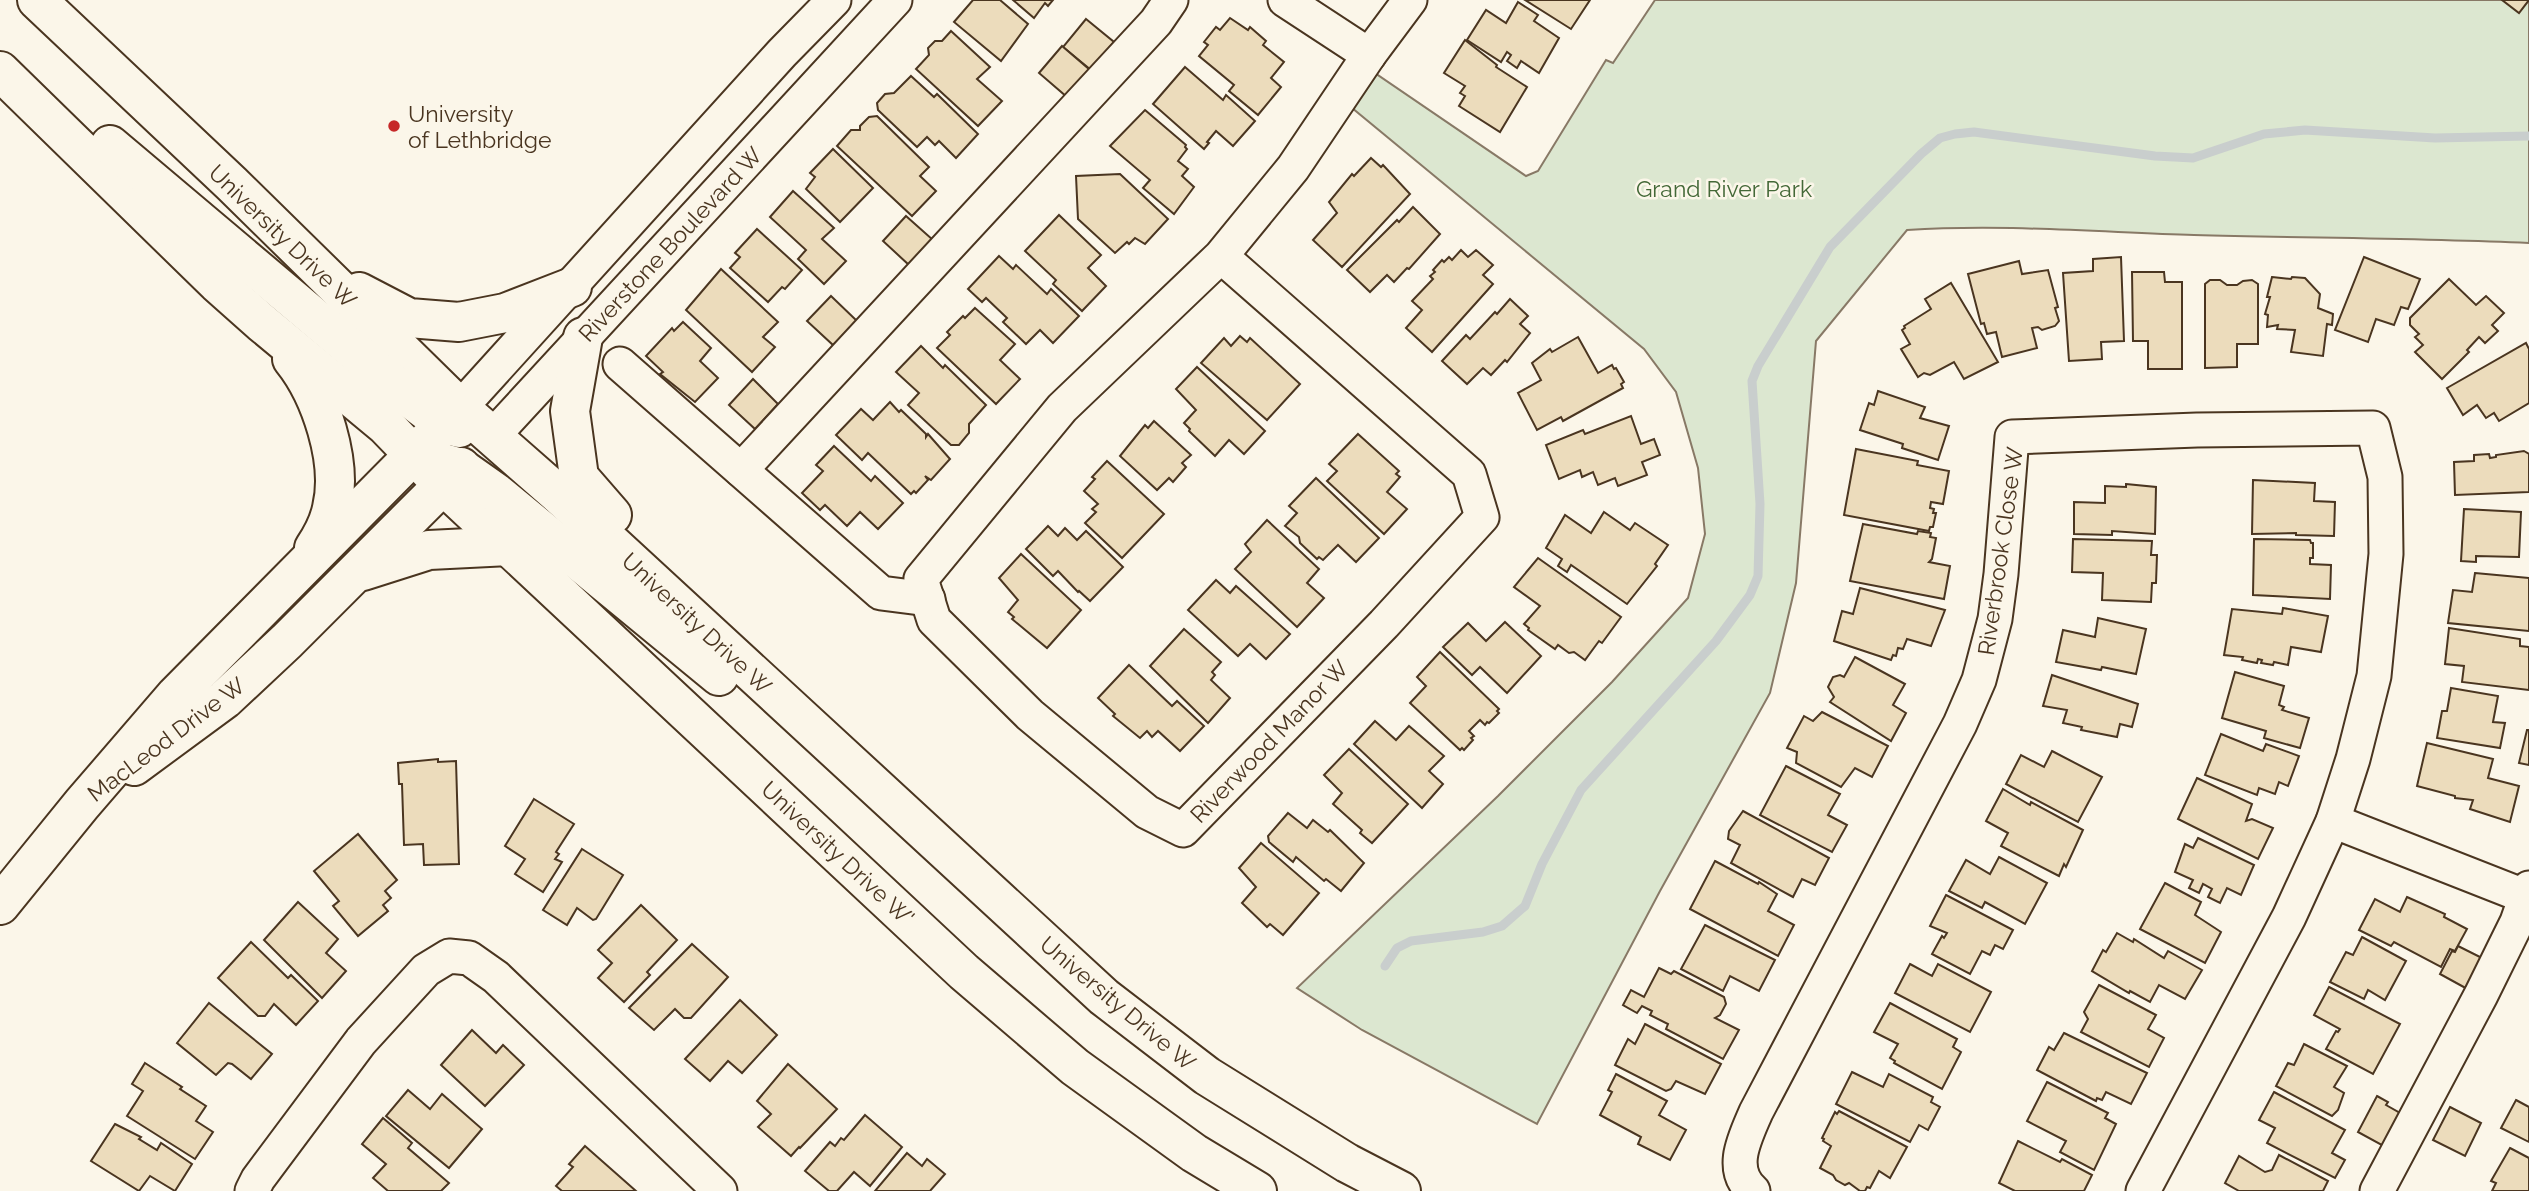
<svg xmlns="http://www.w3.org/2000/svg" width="2529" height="1191" viewBox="0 0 2529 1191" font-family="Raleway,sans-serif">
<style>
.green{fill:#dce7d0;stroke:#887966;stroke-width:2}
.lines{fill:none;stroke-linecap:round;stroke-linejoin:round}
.stream{stroke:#c9cecd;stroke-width:9}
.building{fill:#ecdcbc;stroke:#4a3520;stroke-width:2}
.minor-casing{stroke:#4a3520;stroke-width:37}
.major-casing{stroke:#4a3520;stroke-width:42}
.minor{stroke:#fbf6e9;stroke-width:33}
.major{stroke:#fbf6e9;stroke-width:38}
.poi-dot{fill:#c62828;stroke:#fbf6e9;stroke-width:2.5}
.labels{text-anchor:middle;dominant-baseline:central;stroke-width:5;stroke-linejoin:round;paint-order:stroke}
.poi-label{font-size:23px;fill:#4a3520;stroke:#fbf6e9;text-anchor:start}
.park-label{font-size:23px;fill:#436837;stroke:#fbf6e9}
.street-label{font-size:23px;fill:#4a3520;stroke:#fbf6e9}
</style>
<rect width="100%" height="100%" fill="#fbf6e9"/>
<path class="green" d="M1655 0H2529V243C2417 238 2306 238 2194 235 2098 232 2003 224 1907 230L1816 341 1796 583 1770 693 1660 891 1537 1124 1362 1030 1297 988 1498 796 1612 682 1688 598 1705 534 1698 468 1676 392 1644 349 1340 98 1363 65 1526 176 1538 171 1606 60 1613 63Z"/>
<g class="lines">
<polyline class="stream" points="1385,966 1397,948 1411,941 1483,932 1502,926 1525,906 1542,864 1581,790 1716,641 1750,595 1758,576 1760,504 1752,381 1758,366 1830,247 1921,154 1940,138 1955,134 1974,132 2155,156 2193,158 2264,134 2305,130 2435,138 2529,136"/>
</g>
<g class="building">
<polygon points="973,0 1000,0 1028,24 1001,61 954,22"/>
<polygon points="1013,0 1053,0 1048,6 1045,3 1034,18"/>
<polygon points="1525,0 1590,0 1571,29"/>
<polygon points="2502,0 2529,0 2519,13"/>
<polygon points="1518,2 1538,15 1534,21 1559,38 1539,73 1521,61 1517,68 1507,61 1511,55 1507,52 1501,62 1467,40 1486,10 1506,23"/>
<polygon points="1230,18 1248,30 1250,27 1266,41 1263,45 1284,62 1271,78 1281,87 1258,115 1229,91 1234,85 1199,56 1208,45 1204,42 1216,27 1220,30"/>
<polygon points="1086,19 1114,42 1091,70 1063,47"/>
<polygon points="951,31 990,67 977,79 1002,101 978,126 916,69 929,55 928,48 935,41 942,41"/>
<polygon points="1465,40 1497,65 1496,67 1527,87 1500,132 1459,106 1465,96 1460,93 1465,86 1444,73"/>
<polygon points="1062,46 1090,70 1067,97 1039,73"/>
<polygon points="1185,67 1223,100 1226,95 1255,121 1233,146 1216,131 1207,142 1209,143 1204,149 1153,104"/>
<polygon points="911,76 934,97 937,94 978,134 956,158 939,141 935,145 927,137 917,147 878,110 877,103 885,94 894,93"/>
<polygon points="1145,110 1186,145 1185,147 1187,149 1178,161 1188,169 1182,176 1194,187 1174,214 1143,188 1150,180 1110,146"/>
<polygon points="877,116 929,167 920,176 936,191 912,216 837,146 851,130 860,130 860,126 869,117"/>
<polygon points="833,149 873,188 840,222 806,189 815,177 810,173"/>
<polygon points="1371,158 1381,167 1383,165 1410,194 1342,267 1313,240 1337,213 1329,202 1352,174 1354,176"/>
<polygon points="1120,174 1168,219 1145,244 1135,238 1129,244 1127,242 1115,253 1078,219 1076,176"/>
<polygon points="793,191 834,228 822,239 846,261 824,284 798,259 806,250 770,217"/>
<polygon points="1413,207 1440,234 1409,269 1407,268 1394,282 1387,275 1370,292 1347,270 1397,220 1399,222"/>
<polygon points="1059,215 1101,255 1088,268 1106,286 1082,311 1053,284 1056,280 1025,251"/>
<polygon points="906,216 933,240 909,265 883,241"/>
<polygon points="757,229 802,270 785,289 782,287 768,302 730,268 740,257 735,253"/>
<polygon points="1461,250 1468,257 1476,250 1493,265 1483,275 1493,284 1432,352 1406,328 1422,310 1412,301 1433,279 1430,276 1435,272 1433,270 1442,260 1444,262 1449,257 1452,260"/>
<polygon points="999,256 1013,269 1016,265 1047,294 1051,289 1079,316 1053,343 1040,330 1026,344 1003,322 1007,318 986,298 982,302 968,289"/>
<polygon points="2121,257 2124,341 2101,342 2102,359 2069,361 2063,273 2093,271 2093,259"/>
<polygon points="2364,257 2420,279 2408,309 2401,307 2394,325 2376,319 2368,342 2335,330"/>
<polygon points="2019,261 2022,274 2048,270 2058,307 2055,308 2059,321 2055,326 2042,330 2038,327 2032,328 2037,348 2002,357 1996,332 1987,334 1984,323 1981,324 1968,274"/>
<polygon points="721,269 778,322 763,337 775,347 752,372 686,310"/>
<polygon points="2132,272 2164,272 2165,282 2182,282 2182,369 2148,369 2148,341 2133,341"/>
<polygon points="2272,277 2291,279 2292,277 2305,278 2320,294 2318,308 2333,314 2332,325 2327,324 2323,356 2291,352 2295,330 2277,329 2278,325 2267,327 2268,315 2265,314 2270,297 2267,297"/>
<polygon points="2449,279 2476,305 2486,296 2504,313 2492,325 2498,331 2485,343 2479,337 2467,350 2469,352 2442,379 2415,352 2423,345 2415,337 2419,334 2410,325 2410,318"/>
<polygon points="2210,280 2220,280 2227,285 2237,285 2243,281 2252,280 2258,284 2258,344 2237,344 2237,367 2205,368 2205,284"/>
<polygon points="1951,283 1998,362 1964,379 1954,362 1930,375 1924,373 1918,377 1901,349 1910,344 1902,330 1905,328 1904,326 1931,309 1925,299"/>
<polygon points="831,296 857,321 833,345 807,321"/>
<polygon points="1510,299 1528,316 1520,324 1530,333 1507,362 1505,360 1491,375 1483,368 1467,384 1442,361 1466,335 1470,339 1495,312 1497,314"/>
<polygon points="975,308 1015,344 1000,360 1020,379 996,404 937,348 950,335 947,332 963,316 965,318"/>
<polygon points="683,322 711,348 700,361 718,378 695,402 660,374 663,372 646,356 672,328 674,331"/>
<polygon points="1240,336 1247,342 1250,338 1300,384 1267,420 1201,363 1224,338 1231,346"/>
<polygon points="1578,337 1598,373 1612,365 1614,369 1616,368 1624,382 1621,384 1623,388 1563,421 1561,417 1537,430 1518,393 1541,380 1532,363 1550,349 1552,352"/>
<polygon points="2526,343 2529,349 2529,403 2499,421 2494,413 2486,418 2477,405 2463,415 2447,388"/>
<polygon points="921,346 943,368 945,365 986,405 969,424 969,433 959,445 951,445 908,405 919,393 896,372"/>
<polygon points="1197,367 1265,431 1244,454 1229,440 1215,456 1189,431 1190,429 1184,423 1196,410 1176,389"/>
<polygon points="753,379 778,404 755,429 729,405"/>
<polygon points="1878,391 1925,407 1920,418 1949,426 1938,460 1902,448 1903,444 1860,430 1869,403 1874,405"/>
<polygon points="890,402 899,412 901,410 926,434 926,437 928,434 950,459 931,480 925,476 928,480 916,493 914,491 911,494 868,453 862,460 836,435 861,409 873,420"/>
<polygon points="1631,416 1641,444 1654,439 1660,455 1642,462 1647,475 1618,486 1615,478 1598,485 1593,472 1582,477 1580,470 1559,479 1546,445 1583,430 1585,434"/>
<polygon points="1154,421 1191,455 1182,463 1186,467 1173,482 1169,478 1157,490 1120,456 1145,425 1148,428"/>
<polygon points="1358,434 1399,471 1396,474 1400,477 1387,492 1407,509 1384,534 1327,481 1337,471 1329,464"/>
<polygon points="834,446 871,481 875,476 903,503 878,529 860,512 847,526 825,505 820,510 802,493 823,471 816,465"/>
<polygon points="1856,449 1918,461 1917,465 1949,471 1943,504 1931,502 1930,508 1934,509 1933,513 1936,513 1933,527 1930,527 1929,531 1844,515"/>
<polygon points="2524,451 2529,454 2529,492 2455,495 2454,462 2474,461 2474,455 2489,454 2490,458 2496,457 2496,455"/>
<polygon points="1107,461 1164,514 1122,558 1085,523 1096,512 1092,509 1098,504 1084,491 1095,479 1092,477"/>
<polygon points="1316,478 1379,538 1356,562 1338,545 1323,560 1319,557 1317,559 1300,543 1299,537 1285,526 1297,513 1289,506"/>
<polygon points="2253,480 2315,483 2314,501 2335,502 2334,536 2296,535 2296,533 2252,534"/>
<polygon points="2126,484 2156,487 2155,534 2112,531 2112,535 2074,534 2074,502 2105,503 2105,486 2126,487"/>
<polygon points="2464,509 2521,512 2519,557 2476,556 2476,562 2461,561"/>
<polygon points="1604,512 1630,530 1635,523 1668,545 1655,564 1657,566 1627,604 1571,565 1567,572 1558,566 1562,559 1546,548 1565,515 1591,533"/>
<polygon points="1267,520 1319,569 1307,583 1324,598 1297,627 1235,569 1251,552 1245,544"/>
<polygon points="1863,524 1917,534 1918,531 1931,533 1930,537 1936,538 1932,559 1929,562 1950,566 1944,599 1850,581"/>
<polygon points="1048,526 1058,536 1065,528 1077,540 1086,531 1123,567 1090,601 1079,591 1078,592 1058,571 1053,576 1026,549"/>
<polygon points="2073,539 2152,541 2151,555 2157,555 2156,583 2152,583 2151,602 2102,600 2103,573 2072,572"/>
<polygon points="2254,539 2310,540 2311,543 2313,543 2313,558 2310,558 2310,564 2331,565 2330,599 2253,595"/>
<polygon points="1021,554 1081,610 1047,648 1012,619 1014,617 1008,612 1018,600 999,578"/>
<polygon points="1538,558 1621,617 1602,643 1599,641 1585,660 1574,652 1569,653 1558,645 1555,649 1528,630 1529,628 1524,624 1540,606 1514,587"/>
<polygon points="2475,573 2529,578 2529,631 2448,623 2453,590 2472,592"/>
<polygon points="1216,580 1230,593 1236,586 1290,634 1266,659 1250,644 1238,656 1188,610"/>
<polygon points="1860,588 1945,610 1931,646 1907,639 1903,649 1898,648 1896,656 1893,655 1891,660 1834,641 1842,611 1853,614"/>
<polygon points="2283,608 2328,616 2321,652 2291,647 2288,665 2274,662 2273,665 2261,663 2262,660 2258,659 2257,663 2242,660 2243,657 2224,655 2232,609 2282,614"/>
<polygon points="2098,618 2146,629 2136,674 2102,667 2101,670 2056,662 2063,630 2095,637"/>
<polygon points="1505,622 1541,656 1507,693 1480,667 1472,675 1443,647 1468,623 1486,641"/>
<polygon points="2449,628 2520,639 2520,646 2529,647 2529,690 2462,682 2464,666 2445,664"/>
<polygon points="1184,629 1221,662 1212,672 1215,675 1211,680 1230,698 1208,723 1150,666"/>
<polygon points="1440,652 1499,709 1497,711 1499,713 1489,723 1487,722 1485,725 1480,720 1469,731 1474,736 1471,738 1473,740 1464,750 1462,748 1460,750 1410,703 1426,686 1417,677"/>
<polygon points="1855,657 1905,684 1893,705 1906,713 1891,741 1830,702 1834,697 1828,687 1833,677 1840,675 1844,677"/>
<polygon points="1129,665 1172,706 1177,701 1204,726 1180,751 1158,731 1152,737 1147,731 1140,738 1113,716 1115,714 1098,698"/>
<polygon points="2235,672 2284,686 2279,705 2284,707 2282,710 2309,718 2300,748 2264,738 2266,731 2222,718"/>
<polygon points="2052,675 2138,704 2132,727 2120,724 2117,737 2081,730 2082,727 2063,723 2067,710 2043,706"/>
<polygon points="2451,688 2498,696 2493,722 2505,723 2500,748 2437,738 2442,711 2447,711"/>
<polygon points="1822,712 1888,746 1872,777 1855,768 1841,787 1796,763 1797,752 1787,748 1804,716 1813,721"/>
<polygon points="1375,721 1396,740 1409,726 1444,756 1429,771 1443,784 1422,808 1354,744"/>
<polygon points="2527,730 2529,730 2529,765 2519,763"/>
<polygon points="2221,734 2263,751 2266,744 2299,756 2288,786 2279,782 2275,794 2259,788 2257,795 2205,775"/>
<polygon points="2427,743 2493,759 2488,778 2519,786 2510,822 2470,809 2473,800 2455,798 2455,796 2417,786"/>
<polygon points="1349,749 1408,804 1372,843 1360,833 1362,830 1333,804 1342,793 1324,775"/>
<polygon points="2052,751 2102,777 2078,822 2006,784 2021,755 2044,767"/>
<polygon points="438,759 438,762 456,761 459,864 424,865 423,844 404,845 402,784 399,784 398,763"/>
<polygon points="1786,766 1840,794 1828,815 1847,825 1832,852 1760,815"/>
<polygon points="2197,778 2252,804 2246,821 2252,819 2273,828 2258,859 2178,819"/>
<polygon points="2003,789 2030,805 2031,802 2083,830 2066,867 2064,864 2059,876 2001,846 2008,833 1986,821"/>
<polygon points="534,799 574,824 556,852 559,854 555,859 562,862 543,892 515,874 525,859 505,846"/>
<polygon points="1743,811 1829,858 1815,885 1802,879 1793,897 1731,863 1740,845 1728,839 1729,831"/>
<polygon points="1288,813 1307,828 1313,820 1328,832 1330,830 1364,863 1341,891 1326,879 1324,881 1296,857 1293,862 1269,842 1268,836"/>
<polygon points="358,834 397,880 385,891 391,898 383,905 388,911 358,936 333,906 339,901 314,871"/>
<polygon points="2198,838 2254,865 2241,895 2227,888 2220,903 2208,897 2212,889 2203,884 2199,893 2189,888 2193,880 2175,872 2185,844 2193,848"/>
<polygon points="1261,843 1319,893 1283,935 1270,924 1267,927 1242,903 1256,887 1239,868"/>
<polygon points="582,849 623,875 596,919 593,920 577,908 567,925 543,910"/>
<polygon points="1999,857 2047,883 2025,924 1985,902 1982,908 1949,891 1966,860 1990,874"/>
<polygon points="1715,861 1758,884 1759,882 1777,894 1768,911 1794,925 1778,956 1690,909"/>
<polygon points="2165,883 2201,902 2195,915 2221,932 2205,963 2140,929"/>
<polygon points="1946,895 2013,930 2003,949 1995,945 1990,955 1982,951 1970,974 1932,954 1942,936 1944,938 1947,933 1930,926"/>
<polygon points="2407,897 2445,914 2444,917 2467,929 2455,951 2450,949 2441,967 2394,942 2391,946 2359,930 2375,899 2400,912"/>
<polygon points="298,902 338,939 326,953 346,971 322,998 264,940"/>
<polygon points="641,905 677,940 647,972 650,975 624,1002 598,978 612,963 598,950"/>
<polygon points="1705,925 1775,960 1759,991 1730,976 1723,991 1681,969"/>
<polygon points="2117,933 2133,942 2134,939 2164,958 2168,951 2202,970 2185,999 2159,985 2150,1002 2130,991 2129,993 2092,971 2103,950 2106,952"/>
<polygon points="2362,937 2406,961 2385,1000 2368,990 2364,999 2330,982 2346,952 2353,955"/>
<polygon points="251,942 288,978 291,975 318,1001 296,1025 274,1004 265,1016 258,1016 218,978"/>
<polygon points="692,944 728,977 691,1018 684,1018 675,1009 654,1030 629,1008"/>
<polygon points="2458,946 2486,960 2471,991 2440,974 2452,951 2455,952"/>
<polygon points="1910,964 1932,976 1938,964 1991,992 1970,1032 1895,993"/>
<polygon points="1659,968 1671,974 1674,971 1724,997 1726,1004 1720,1015 1715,1018 1739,1030 1723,1059 1666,1029 1668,1024 1650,1015 1652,1011 1642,1006 1637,1013 1623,1005 1631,990 1644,997"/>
<polygon points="2099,985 2156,1015 2148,1029 2164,1038 2149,1067 2081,1032 2088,1019 2084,1012"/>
<polygon points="2329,987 2400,1024 2373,1074 2326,1049 2336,1031 2338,1032 2340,1029 2314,1015"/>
<polygon points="740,1000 777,1035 742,1073 728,1061 710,1081 685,1059"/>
<polygon points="209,1003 272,1054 251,1079 232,1064 228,1063 216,1075 177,1043"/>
<polygon points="1890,1003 1957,1039 1953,1047 1961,1052 1942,1089 1894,1063 1895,1061 1890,1058 1898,1044 1874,1032"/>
<polygon points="1645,1024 1721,1064 1705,1094 1676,1081 1671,1089 1666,1091 1615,1065 1628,1039 1635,1044"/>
<polygon points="472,1030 496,1053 503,1045 524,1065 485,1106 441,1065"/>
<polygon points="2064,1033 2147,1073 2131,1104 2106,1092 2102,1100 2097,1098 2096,1101 2037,1070 2049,1047 2054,1050"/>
<polygon points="2304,1044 2347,1066 2334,1087 2344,1093 2338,1110 2332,1116 2276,1086 2288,1063 2294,1065"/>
<polygon points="145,1063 182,1087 180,1089 206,1106 196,1121 213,1132 195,1159 127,1116 143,1091 132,1084"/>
<polygon points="788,1064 837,1109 800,1148 799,1147 791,1156 758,1127 771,1114 757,1101"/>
<polygon points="1852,1072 1883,1087 1889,1074 1933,1097 1931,1102 1940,1107 1928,1130 1919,1125 1910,1142 1836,1104"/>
<polygon points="1616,1074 1667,1101 1659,1115 1686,1130 1670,1160 1638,1144 1641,1137 1600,1115 1612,1092 1608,1090"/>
<polygon points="2047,1082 2108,1113 2105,1118 2116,1124 2094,1170 2060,1152 2066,1141 2027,1121"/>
<polygon points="408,1090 430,1109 442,1094 482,1129 449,1168 386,1116"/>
<polygon points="2274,1092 2345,1130 2332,1153 2345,1160 2335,1178 2267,1143 2275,1128 2259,1120"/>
<polygon points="2377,1096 2388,1102 2386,1105 2407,1117 2389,1149 2358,1132"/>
<polygon points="2516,1100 2529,1107 2529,1142 2501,1128"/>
<polygon points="2450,1107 2481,1123 2465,1156 2433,1140"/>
<polygon points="1839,1111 1907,1147 1890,1178 1879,1171 1870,1188 1867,1187 1865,1191 1860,1191 1849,1183 1845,1185 1836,1180 1833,1175 1820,1168 1831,1146 1823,1141 1824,1139 1822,1138 1835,1112 1837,1114"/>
<polygon points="865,1115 902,1147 870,1186 854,1172 837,1191 829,1191 805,1171 830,1142 835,1146 841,1138 844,1140"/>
<polygon points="383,1118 412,1143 408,1148 449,1183 441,1191 388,1191 373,1178 386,1164 362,1144"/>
<polygon points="115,1124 141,1137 139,1139 157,1150 161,1143 192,1164 175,1191 150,1176 139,1191 91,1161"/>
<polygon points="2018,1141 2060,1162 2062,1159 2092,1175 2084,1191 2015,1191 1999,1183"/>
<polygon points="585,1146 636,1191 562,1191 556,1186 573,1167 569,1164"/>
<polygon points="2510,1148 2529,1158 2529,1191 2492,1191 2496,1183 2491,1181"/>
<polygon points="907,1153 922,1166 927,1159 945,1174 930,1191 875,1191"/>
<polygon points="2279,1155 2328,1181 2323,1191 2239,1191 2225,1183 2239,1156 2265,1172 2272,1170"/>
</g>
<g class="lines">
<g class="minor-casing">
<g id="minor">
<polyline points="1285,0 1369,55"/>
<polyline points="1221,256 1469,474 1482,517 1384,624 1183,830 1147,812 1030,715 934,620 921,579 1062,408 1221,256 1293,168 1369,55 1410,0"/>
<polyline points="620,364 881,593 928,599"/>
<polyline points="460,408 782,53 834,0"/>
<polyline points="492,437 895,0"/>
<polyline points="741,470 1156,22 1171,0"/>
<polyline points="2333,821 2529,898"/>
<polyline points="252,1191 258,1179 361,1041 426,970 449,956 469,958 496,977 720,1191"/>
<path d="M1753 1191C1728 1169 1745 1138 1756 1112L1960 724 1979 680 1995 619 2001 574 2012 437 2197 430 2373 428 2385 477 2386 554 2374 676 2353 759 2333 821 2289 917 2143 1191"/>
<polyline points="2377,1191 2481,995 2517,922 2529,888"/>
</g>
</g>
<g class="major-casing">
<g id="major">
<polyline points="37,0 232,184 460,408 558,494 1104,997 1207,1076 1347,1163 1401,1191"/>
<polyline points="0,71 217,283 262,323 385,425 443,485 964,972 1075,1067 1194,1153 1257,1191"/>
<polyline points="110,145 411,399 444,424 459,428"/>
<polyline points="359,292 409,318 459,322 505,313 572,287"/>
<polyline points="583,337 570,411 579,477 612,515"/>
<path d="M292 359C321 395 343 462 332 508 329 523 322 536 314 548"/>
<polyline points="426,458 461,468 495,492 719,676"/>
<polyline points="363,571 429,550 509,546"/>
<polyline points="134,766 225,699 287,641 461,467"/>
<polyline points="0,905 82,804 176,695 460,408"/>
</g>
</g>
<use href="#minor" class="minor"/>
<use href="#major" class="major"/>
</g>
<circle class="poi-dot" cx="394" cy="126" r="7"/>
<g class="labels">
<g class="poi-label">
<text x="408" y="113">University<tspan x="408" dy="26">of Lethbridge</tspan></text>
</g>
<g class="park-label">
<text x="1724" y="188">Grand River Park</text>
</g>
<g class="street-label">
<text transform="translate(283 236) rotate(44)">University Drive W</text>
<text transform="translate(670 244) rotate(-47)">Riverstone Boulevard W</text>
<text transform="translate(2000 551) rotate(-82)">Riverbrook Close W</text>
<text transform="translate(697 623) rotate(43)">University Drive W</text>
<text transform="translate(166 739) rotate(-37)">MacLeod Drive W</text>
<text transform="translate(1269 741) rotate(-46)">Riverwood Manor W</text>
<text transform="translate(838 853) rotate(43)">University Drive W'</text>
<text transform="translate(1118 1003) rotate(40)">University Drive W</text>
</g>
</g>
</svg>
